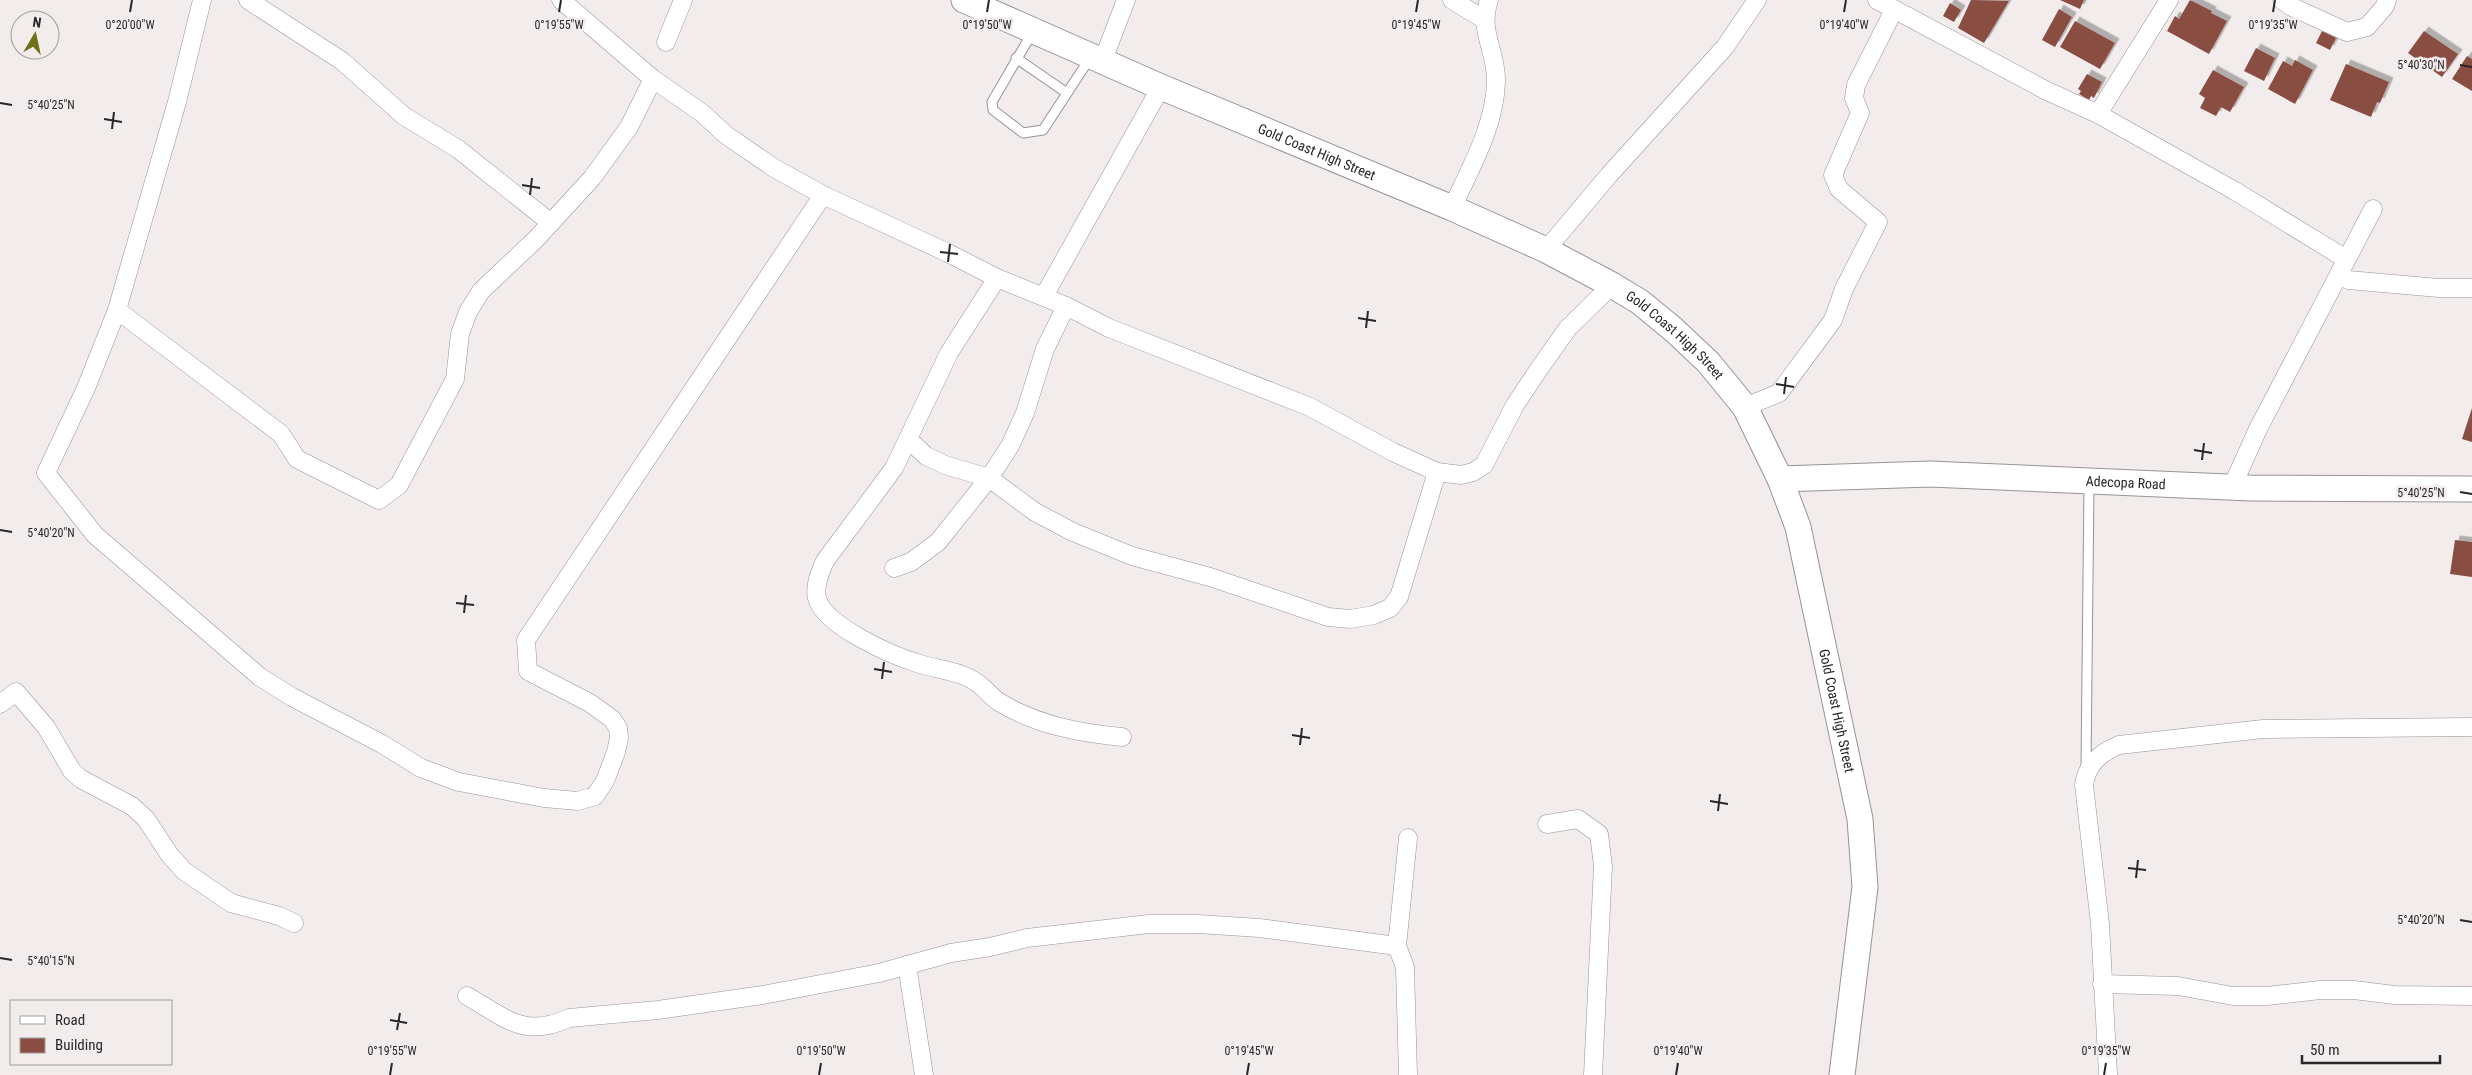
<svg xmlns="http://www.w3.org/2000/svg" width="2472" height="1075" viewBox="0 0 2472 1075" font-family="'Roboto Condensed',sans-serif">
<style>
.building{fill:#8a4e43;filter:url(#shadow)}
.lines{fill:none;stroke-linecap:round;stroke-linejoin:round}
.lane-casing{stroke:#999393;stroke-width:11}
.street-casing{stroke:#999393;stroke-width:19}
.secondary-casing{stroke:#999393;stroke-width:27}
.lane{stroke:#fff;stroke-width:9}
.street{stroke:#fff;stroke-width:18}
.secondary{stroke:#fff;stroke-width:25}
.ticks{fill:none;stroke:#282626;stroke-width:2}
.labels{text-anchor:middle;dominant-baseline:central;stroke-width:5;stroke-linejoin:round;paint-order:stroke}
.street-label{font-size:14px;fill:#282626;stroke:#f2ecec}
.ticks-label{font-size:12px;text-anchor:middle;fill:#282626;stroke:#f2ecec;stroke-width:5;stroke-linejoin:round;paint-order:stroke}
</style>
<defs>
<filter id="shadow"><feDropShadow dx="4.5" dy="-4.5" stdDeviation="0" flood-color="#0004"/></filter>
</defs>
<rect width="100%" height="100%" fill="#f2ecec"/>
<g class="building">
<polygon points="1971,0 2009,1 1984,43 1958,28"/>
<polygon points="2060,0 2084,0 2080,9"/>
<polygon points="2190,0 2212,11 2211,13 2227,21 2209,54 2167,31 2175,16 2179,19"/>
<polygon points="1950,3 1961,10 1954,22 1943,16"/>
<polygon points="2059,9 2072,17 2055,47 2042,40"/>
<polygon points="2075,21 2115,43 2100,69 2060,47"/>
<polygon points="2322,31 2336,38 2330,50 2316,43"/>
<polygon points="2424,31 2458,54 2442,77 2408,53"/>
<polygon points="2256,48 2275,58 2264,81 2244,71"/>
<polygon points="2467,56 2472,59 2472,91 2452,79"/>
<polygon points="2295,60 2313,70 2295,104 2268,89 2283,61 2292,66"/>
<polygon points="2346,64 2389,82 2380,103 2377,102 2371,117 2330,100"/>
<polygon points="2213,70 2244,87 2230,112 2221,107 2216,116 2200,108 2205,98 2199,94"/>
<polygon points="2087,74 2102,82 2094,98 2091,96 2089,100 2079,94 2081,91 2078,89"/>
<polygon points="2472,408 2472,442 2462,439"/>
<polygon points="2455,540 2472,542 2472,577 2450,574"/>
</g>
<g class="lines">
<g class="lane-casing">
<g id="lane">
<polyline points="1032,33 992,102 993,110 1023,133 1043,130 1090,58"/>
<polyline points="1016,58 1067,93"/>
<polyline points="2086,768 2089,484"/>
</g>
</g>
<g class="street-casing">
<g id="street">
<polyline points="202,0 177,102 117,310 86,388 46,473 95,535 260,677 292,697 382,744 421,768 459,782 544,798 578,801 595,796 605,781 616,752 619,738 618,728 612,719 590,703 528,671 526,640 823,195"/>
<polyline points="248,0 342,61 404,116 458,149 551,223"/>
<polyline points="561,0 653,79 702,113 726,135 774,168 823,195 948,253 997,278 1066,306 1109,328 1310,407 1393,452 1437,472 1461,475 1473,472 1484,465 1515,405 1539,369 1568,328 1612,285"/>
<polyline points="1452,0 1485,20"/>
<polyline points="1877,0 2047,91 2098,114 2235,191 2346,259"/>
<polyline points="2282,0 2290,6 2347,32 2367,27 2385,6 2387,0"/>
<polyline points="666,42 683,0"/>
<polyline points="1103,60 1126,0"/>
<polyline points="2098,114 2169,0"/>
<path d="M1452 208C1470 169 1495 126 1496 82 1497 51 1478 32 1489 0"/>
<polyline points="1546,250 1609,175 1725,47 1757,0"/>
<path d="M997 278 949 353 894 468 825 561C820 572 814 586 817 598 824 626 893 656 920 664 936 669 952 670 967 677 984 684 988 695 999 702 1037 725 1079 733 1122 737"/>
<polyline points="2348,280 2439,288 2472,288"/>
<polyline points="1044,296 1161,87"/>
<polyline points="117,310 281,434 297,459 379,500 399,485 455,379 460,334 468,312 481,291 536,239 592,178 629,127 653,79"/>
<polyline points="1745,407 1779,393 1833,320 1844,289 1878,222 1839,189 1833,175 1860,113 1854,98 1856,85 1894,10"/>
<polyline points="909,440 926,456 945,465 989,478 1035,512 1073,532 1132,556 1210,577 1328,617 1350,619 1374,615 1390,608 1399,597 1437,472"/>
<polyline points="2232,487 2258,429 2373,209"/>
<polyline points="894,568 911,562 938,542 989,478 1010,446 1025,413 1045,349 1066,306"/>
<polyline points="0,704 16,692 46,727 72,771 81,779 132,806 146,819 169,854 184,871 231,903 279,916 294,923"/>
<polyline points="1547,824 1578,819 1599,834 1603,866 1593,1075"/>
<polyline points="1408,838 1397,946 1405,967 1408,1075"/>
<polyline points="907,965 924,1075"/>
<polyline points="2102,984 2178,986 2233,996 2267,996 2320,990 2354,990 2394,995 2472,996"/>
<path d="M467 996C506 1018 524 1039 569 1018L658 1010 763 995 879 973 951 953 990 947 1027 938 1149 924H1198L1259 928 1397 946"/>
<path d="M2108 1075 2100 924 2084 785C2087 764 2100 753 2119 745L2263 729 2472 727"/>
</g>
</g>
<g class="secondary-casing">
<g id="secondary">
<path id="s1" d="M964 0 1161 87 1452 208 1546 250 1612 285 1640 302 1674 330 1708 362 1745 407 1780 479 1798 527 1860 819 1865 887 1842 1075"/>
<path id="s2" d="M1780 479 1930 474 2251 488 2472 489"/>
</g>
</g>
<use href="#lane" class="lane"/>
<use href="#street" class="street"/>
<use href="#secondary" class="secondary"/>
</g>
<path class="ticks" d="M130 12 132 0M559 12 561 0M987 12 989 0M1416 12 1418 0M1844 12 1846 0M2273 12 2275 0M2460 65 2472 67M0 103 12 105M104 119 122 122M112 129 114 112M522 185 540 188M530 195 532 178M940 252 958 254M948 262 950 244M1358 318 1376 321M1366 328 1368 311M1776 384 1794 387M1784 394 1786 377M2194 450 2212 453M2202 460 2204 443M2460 492 2472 494M0 530 12 532M456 603 474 605M464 613 466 595M874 669 892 672M882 679 884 662M1292 735 1310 738M1300 745 1302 728M1710 801 1728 804M1718 811 1720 794M2128 868 2146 870M2136 878 2138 860M2460 920 2472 922M0 958 12 960M390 1020 407 1023M397 1030 400 1013M390 1075 392 1063M819 1075 821 1063M1247 1075 1249 1063M1676 1075 1678 1063M2104 1075 2106 1063"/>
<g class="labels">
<g class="street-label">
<text stroke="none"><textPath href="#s1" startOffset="384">Gold Coast High Street</textPath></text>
<text stroke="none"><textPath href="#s1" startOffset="789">Gold Coast High Street</textPath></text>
<text stroke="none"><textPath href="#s2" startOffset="346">Adecopa Road</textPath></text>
<text stroke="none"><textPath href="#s1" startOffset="1209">Gold Coast High Street</textPath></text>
</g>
</g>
<g class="ticks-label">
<text x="130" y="29">0°20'00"W</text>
<text x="559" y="29">0°19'55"W</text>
<text x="987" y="29">0°19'50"W</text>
<text x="1416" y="29">0°19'45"W</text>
<text x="1844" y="29">0°19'40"W</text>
<text x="2273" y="29">0°19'35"W</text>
<text x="2421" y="69">5°40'30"N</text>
<text x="51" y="109">5°40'25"N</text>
<text x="2421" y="497">5°40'25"N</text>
<text x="51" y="537">5°40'20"N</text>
<text x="2421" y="924">5°40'20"N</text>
<text x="51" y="965">5°40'15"N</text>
<text x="392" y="1055">0°19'55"W</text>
<text x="821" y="1055">0°19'50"W</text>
<text x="1249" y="1055">0°19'45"W</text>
<text x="1678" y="1055">0°19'40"W</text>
<text x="2106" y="1055">0°19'35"W</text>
</g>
<rect x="10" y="1000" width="162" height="65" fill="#f2ecec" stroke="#a19d9d"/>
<rect x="20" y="1016" width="25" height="8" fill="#ffffff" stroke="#a19d9d"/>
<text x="55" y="1025" font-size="15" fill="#282626">Road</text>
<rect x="20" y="1038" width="25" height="15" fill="#8a4e43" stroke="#a19d9d"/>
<text x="55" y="1050" font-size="15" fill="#282626">Building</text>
<g transform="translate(35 35) rotate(9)"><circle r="24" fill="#f2ecec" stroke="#a19d9d"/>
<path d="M0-4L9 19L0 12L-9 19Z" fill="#6e7116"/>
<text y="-8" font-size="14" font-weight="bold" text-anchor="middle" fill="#282626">N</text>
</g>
<path d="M2302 1055v8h138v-8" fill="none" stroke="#282626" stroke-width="2.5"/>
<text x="2310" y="1055" font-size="15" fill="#282626" stroke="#f2ecec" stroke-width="4" paint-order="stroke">50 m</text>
</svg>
